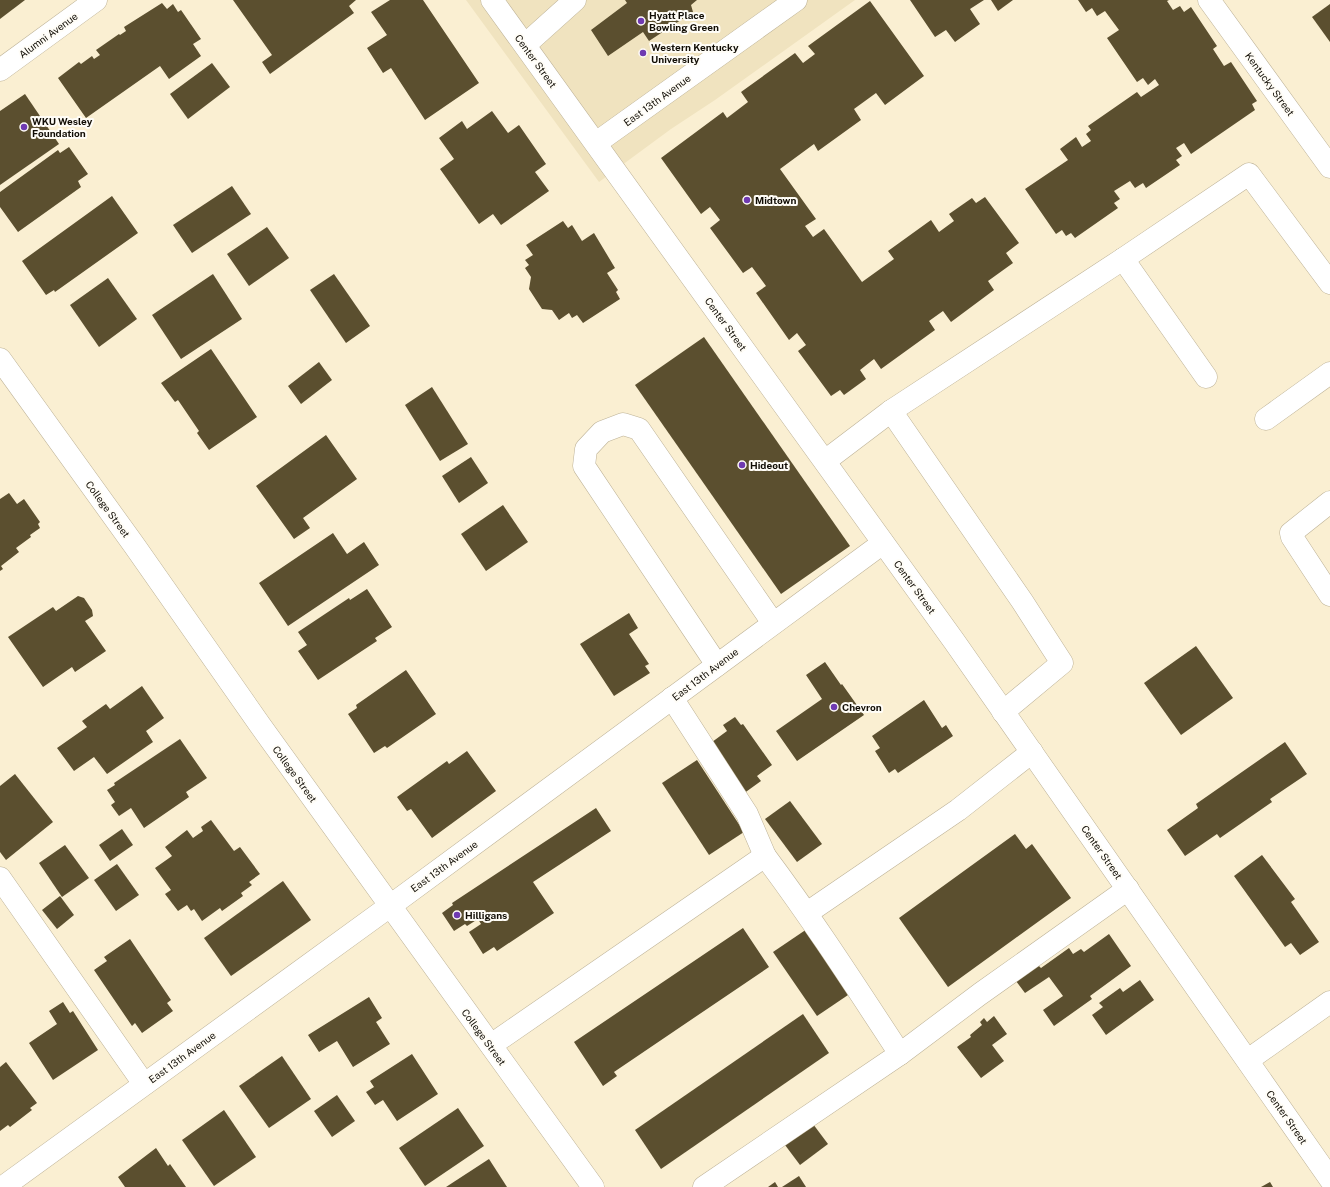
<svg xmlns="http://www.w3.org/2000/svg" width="1330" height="1187" viewBox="0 0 1330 1187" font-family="'Public Sans',sans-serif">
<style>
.built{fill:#f0e3bf}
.building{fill:#5b4f2f}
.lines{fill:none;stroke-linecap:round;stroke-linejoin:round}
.minor-casing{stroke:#bdb297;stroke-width:23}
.major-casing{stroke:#bdb297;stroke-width:23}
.minor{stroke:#fff;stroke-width:22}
.major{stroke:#fff;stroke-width:22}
.poi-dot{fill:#6f3ab1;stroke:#fffdf7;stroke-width:1.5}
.labels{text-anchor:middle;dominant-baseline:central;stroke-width:4;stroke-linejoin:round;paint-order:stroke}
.poi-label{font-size:10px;font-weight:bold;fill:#110d05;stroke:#fffdf7;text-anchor:start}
.street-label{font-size:10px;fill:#110d05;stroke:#fffdf7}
</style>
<rect width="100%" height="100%" fill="#faefd2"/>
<polygon class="built" points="466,0 855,0 715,100 671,129 599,182"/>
<g class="building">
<polygon points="0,0 25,0 0,19"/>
<polygon points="233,0 356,0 349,6 354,13 270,74 262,62 272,55"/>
<polygon points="390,0 423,0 479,83 425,120 391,68 383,73 367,48 387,35 371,12"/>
<polygon points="625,0 697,0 691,5 693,12 649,41 643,32 608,56 591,30 627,3"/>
<polygon points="910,0 984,0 970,9 980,24 955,42 946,30 935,37"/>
<polygon points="991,0 1013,0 998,11"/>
<polygon points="1078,0 1169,0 1167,1 1173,10 1180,6 1184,12 1191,7 1217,46 1213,49 1224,66 1231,62 1257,101 1252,104 1255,110 1191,154 1184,143 1176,148 1182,156 1176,160 1180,165 1146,188 1143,183 1135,188 1130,181 1114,191 1120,199 1114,203 1118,208 1075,238 1071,233 1066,236 1062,230 1056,234 1025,189 1068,160 1060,149 1076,137 1082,147 1091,141 1086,134 1091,130 1088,126 1137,92 1141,97 1159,85 1155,79 1148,85 1143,78 1137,82 1107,38 1119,30 1105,11 1097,16 1092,8 1086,12"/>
<polygon points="870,1 924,76 885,105 876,93 854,109 861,120 818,151 814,144 780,169 816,219 805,226 813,237 824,229 862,282 894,259 888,251 931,220 939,232 954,221 949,214 972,198 976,203 985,197 1019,243 1006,253 1013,263 988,281 994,290 951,322 943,311 929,321 935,330 881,369 874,359 860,370 866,379 844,395 840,390 831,396 798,351 806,345 797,333 789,340 756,293 766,286 752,267 743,273 710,228 720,220 710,207 701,214 661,158 723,112 727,118 748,102 741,92 795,53 803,63 815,54 808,46"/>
<polygon points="162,3 167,9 173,4 178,12 181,10 201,39 193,44 201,56 169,79 160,66 86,118 58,78 79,62 81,64 92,56 94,59 100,55 96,50 119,34 120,35 126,31 124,27"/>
<polygon points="1330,4 1330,42 1312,17"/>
<polygon points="212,63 230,87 188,119 170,94"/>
<polygon points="25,94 59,144 0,185 0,111"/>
<polygon points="492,111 508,133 519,125 546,164 535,172 549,191 501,225 493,214 479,224 440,169 454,159 439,138 462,121 467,129"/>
<polygon points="69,147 88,174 78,181 81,187 18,232 0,207 0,192 58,150 60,153"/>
<polygon points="232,186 251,214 192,253 173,225"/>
<polygon points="112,196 138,233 55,292 54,290 46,295 22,261"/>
<polygon points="563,221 568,228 572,225 582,241 594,233 615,268 607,273 618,290 616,292 620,299 583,323 577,315 572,318 569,313 559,320 552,310 542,309 529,289 531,277 525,268 529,265 525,260 533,255 526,245"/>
<polygon points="267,227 289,258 249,286 227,254"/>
<polygon points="213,274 242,319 181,359 152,315"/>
<polygon points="334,274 370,326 346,343 310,290"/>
<polygon points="108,278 137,319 99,347 70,305"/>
<polygon points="704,337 850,546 781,594 635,385"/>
<polygon points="211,349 257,417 209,450 197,433 199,431 178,400 175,402 161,383"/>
<polygon points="319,362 332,380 301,404 288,386"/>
<polygon points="432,387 468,444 440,461 405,405"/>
<polygon points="326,435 357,479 303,518 310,528 294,539 256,486"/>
<polygon points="471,457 488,483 459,503 442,476"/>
<polygon points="9,493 17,504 24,499 40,522 38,524 40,528 30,535 31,537 16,548 19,552 1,566 3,569 0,571 0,499"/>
<polygon points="503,505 528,542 486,571 461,534"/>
<polygon points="333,533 347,554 364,542 379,565 288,626 259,583"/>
<polygon points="367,589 392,627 375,638 377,641 318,680 298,651 307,645 298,632 349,598 350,600"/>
<polygon points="78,596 84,598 92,610 93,616 85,621 106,651 75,672 72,667 43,687 8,637 53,607 56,611"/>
<polygon points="629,613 638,628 629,634 649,664 645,666 650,673 614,696 580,644"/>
<polygon points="1196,646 1233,698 1181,735 1144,683"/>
<polygon points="825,662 841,685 842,684 864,715 797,761 776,731 822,699 806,675"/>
<polygon points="406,670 436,714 387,748 385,746 374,753 348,714 357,708 356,705"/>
<polygon points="142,686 164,718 146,731 153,742 107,774 94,757 74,771 57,748 87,727 82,721 106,704 110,709"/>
<polygon points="924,700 942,728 946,725 953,736 898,773 895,769 889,773 875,751 880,748 872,736"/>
<polygon points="735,717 741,725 743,724 772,765 757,776 761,781 743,794 708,745 727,731 723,725"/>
<polygon points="180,739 207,778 186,792 189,797 144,828 131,808 119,816 111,805 115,802 107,790 115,785 114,783"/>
<polygon points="1285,742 1307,774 1270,799 1272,802 1220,838 1217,834 1185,856 1167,830 1198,808 1196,804"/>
<polygon points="467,751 496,791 432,838 411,809 407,811 397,797 447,761 449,764"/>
<polygon points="697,760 744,832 709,855 662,783"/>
<polygon points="15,774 53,822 6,860 0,852 0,786"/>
<polygon points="790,801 822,844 797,862 765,819"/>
<polygon points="596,808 611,831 533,882 554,913 497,951 494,947 483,954 469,932 481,924 478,919 467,926 465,924 454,931 442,913 453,905 452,903"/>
<polygon points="211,820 234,851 240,847 260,874 249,882 252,885 241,893 243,896 222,911 220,908 202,921 194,909 191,911 187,905 178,911 165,894 171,890 155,868 172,856 165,847 187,830 193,838 203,831 201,827"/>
<polygon points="122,829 133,845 110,861 99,845"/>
<polygon points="1015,834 1026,849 1032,844 1071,898 948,987 899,918"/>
<polygon points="65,845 89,878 62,897 39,863"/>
<polygon points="1262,855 1295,899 1291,902 1319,942 1300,955 1291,943 1285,947 1234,876"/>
<polygon points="117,864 139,895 116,911 94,880"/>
<polygon points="283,881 311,920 231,976 204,938"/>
<polygon points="60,896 74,915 57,929 42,910"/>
<polygon points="743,928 769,967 614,1072 617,1076 603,1086 574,1042"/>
<polygon points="807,929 851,993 817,1016 773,952"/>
<polygon points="1109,934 1131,966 1090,996 1092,999 1054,1026 1043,1010 1063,996 1049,977 1025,993 1016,981 1038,965 1041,968 1069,948 1073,954 1081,949 1084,952"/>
<polygon points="130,939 171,1000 167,1003 173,1011 142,1033 135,1023 132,1026 94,970 107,961 104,957"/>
<polygon points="1140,980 1154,1000 1106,1035 1092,1015 1103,1007 1099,1003 1120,988 1123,992"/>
<polygon points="369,997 382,1018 376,1022 390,1044 353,1067 337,1041 319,1052 308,1035"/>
<polygon points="63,1002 70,1013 73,1011 98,1050 53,1080 29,1043 57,1024 49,1011"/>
<polygon points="803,1014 829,1053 661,1169 635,1130"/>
<polygon points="994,1016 1007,1034 992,1045 1004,1061 981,1078 957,1047 971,1037 970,1035 982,1025 980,1022 984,1018 987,1022"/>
<polygon points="412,1054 438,1094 397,1121 383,1100 375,1105 366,1092 374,1087 370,1081"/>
<polygon points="282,1056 311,1099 269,1128 239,1086"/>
<polygon points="6,1062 37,1103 30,1108 32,1110 10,1127 8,1125 0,1131 0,1067"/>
<polygon points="337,1095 355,1121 332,1137 314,1111"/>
<polygon points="458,1108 484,1146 425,1186 399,1148"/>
<polygon points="224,1110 256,1157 214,1186 182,1140"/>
<polygon points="813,1124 828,1144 800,1165 785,1145"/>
<polygon points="156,1148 168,1166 170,1164 186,1187 125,1187 118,1177"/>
<polygon points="489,1159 507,1187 446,1187"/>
<polygon points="799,1176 806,1187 782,1187"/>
<polygon points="775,1182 778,1187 768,1187"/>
<polygon points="1270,1182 1273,1187 1261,1187"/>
</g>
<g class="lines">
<g class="minor-casing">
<g id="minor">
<polyline points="492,0 954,641 1330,1179"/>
<polyline points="525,45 575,0"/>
<polyline points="0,70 96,0"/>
<polyline points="596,143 796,0"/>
<polyline points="1123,259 1206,377"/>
<polyline points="0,359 134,545 260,725 593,1187"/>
<polyline points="891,411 1123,259 1249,174 1330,283"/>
<polyline points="1266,419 1330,373"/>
<polyline points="825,461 891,411 1022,601 1062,663 1003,712"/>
<polyline points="1330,502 1291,533 1292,537 1330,595"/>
<polyline points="717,665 584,466 586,449 602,432 623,424 639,429 773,623"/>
<polyline points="672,698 747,814 765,856"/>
<polyline points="0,878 144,1084"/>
<polyline points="807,913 958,810 1032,752"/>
<path d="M491 1045 765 856C813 920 856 987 900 1054L704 1187"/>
<polyline points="900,1054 980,994 1128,889"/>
<polyline points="1248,1060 1330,1002"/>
<polyline points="3,1187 390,906 883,543"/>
</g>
</g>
<g class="major-casing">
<polyline id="major" points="1209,0 1330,167"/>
</g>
<use href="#minor" class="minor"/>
<use href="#major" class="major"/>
</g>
<g class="poi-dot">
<circle cx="641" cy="21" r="4"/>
<circle cx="643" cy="53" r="4"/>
<circle cx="24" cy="127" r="4"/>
<circle cx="747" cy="200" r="4"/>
<circle cx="742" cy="465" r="4"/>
<circle cx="834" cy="707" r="4"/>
<circle cx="457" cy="915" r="4"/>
</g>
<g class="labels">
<g class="poi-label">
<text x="649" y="15">Hyatt Place<tspan x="649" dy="12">Bowling Green</tspan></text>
<text x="651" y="47">Western Kentucky<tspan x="651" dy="12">University</tspan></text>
<text x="32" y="121">WKU Wesley<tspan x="32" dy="12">Foundation</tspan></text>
<text x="755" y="200">Midtown</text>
<text x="750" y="465">Hideout</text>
<text x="842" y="707">Chevron</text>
<text x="465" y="915">Hilligans</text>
</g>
<g class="street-label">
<text transform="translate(48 35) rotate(-36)">Alumni Avenue</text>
<text transform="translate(536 61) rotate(54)">Center Street</text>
<text transform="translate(1270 84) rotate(54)">Kentucky Street</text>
<text transform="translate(657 100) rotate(-36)">East 13th Avenue</text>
<text transform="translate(726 324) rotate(54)">Center Street</text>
<text transform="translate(108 509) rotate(54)">College Street</text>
<text transform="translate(915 587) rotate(54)">Center Street</text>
<text transform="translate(705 674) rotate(-37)">East 13th Avenue</text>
<text transform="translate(295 774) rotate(54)">College Street</text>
<text transform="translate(1102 852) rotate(55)">Center Street</text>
<text transform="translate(444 866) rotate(-36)">East 13th Avenue</text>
<text transform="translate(484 1037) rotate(54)">College Street</text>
<text transform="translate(182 1057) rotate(-36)">East 13th Avenue</text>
<text transform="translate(1287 1117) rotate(55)">Center Street</text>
</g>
</g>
</svg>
